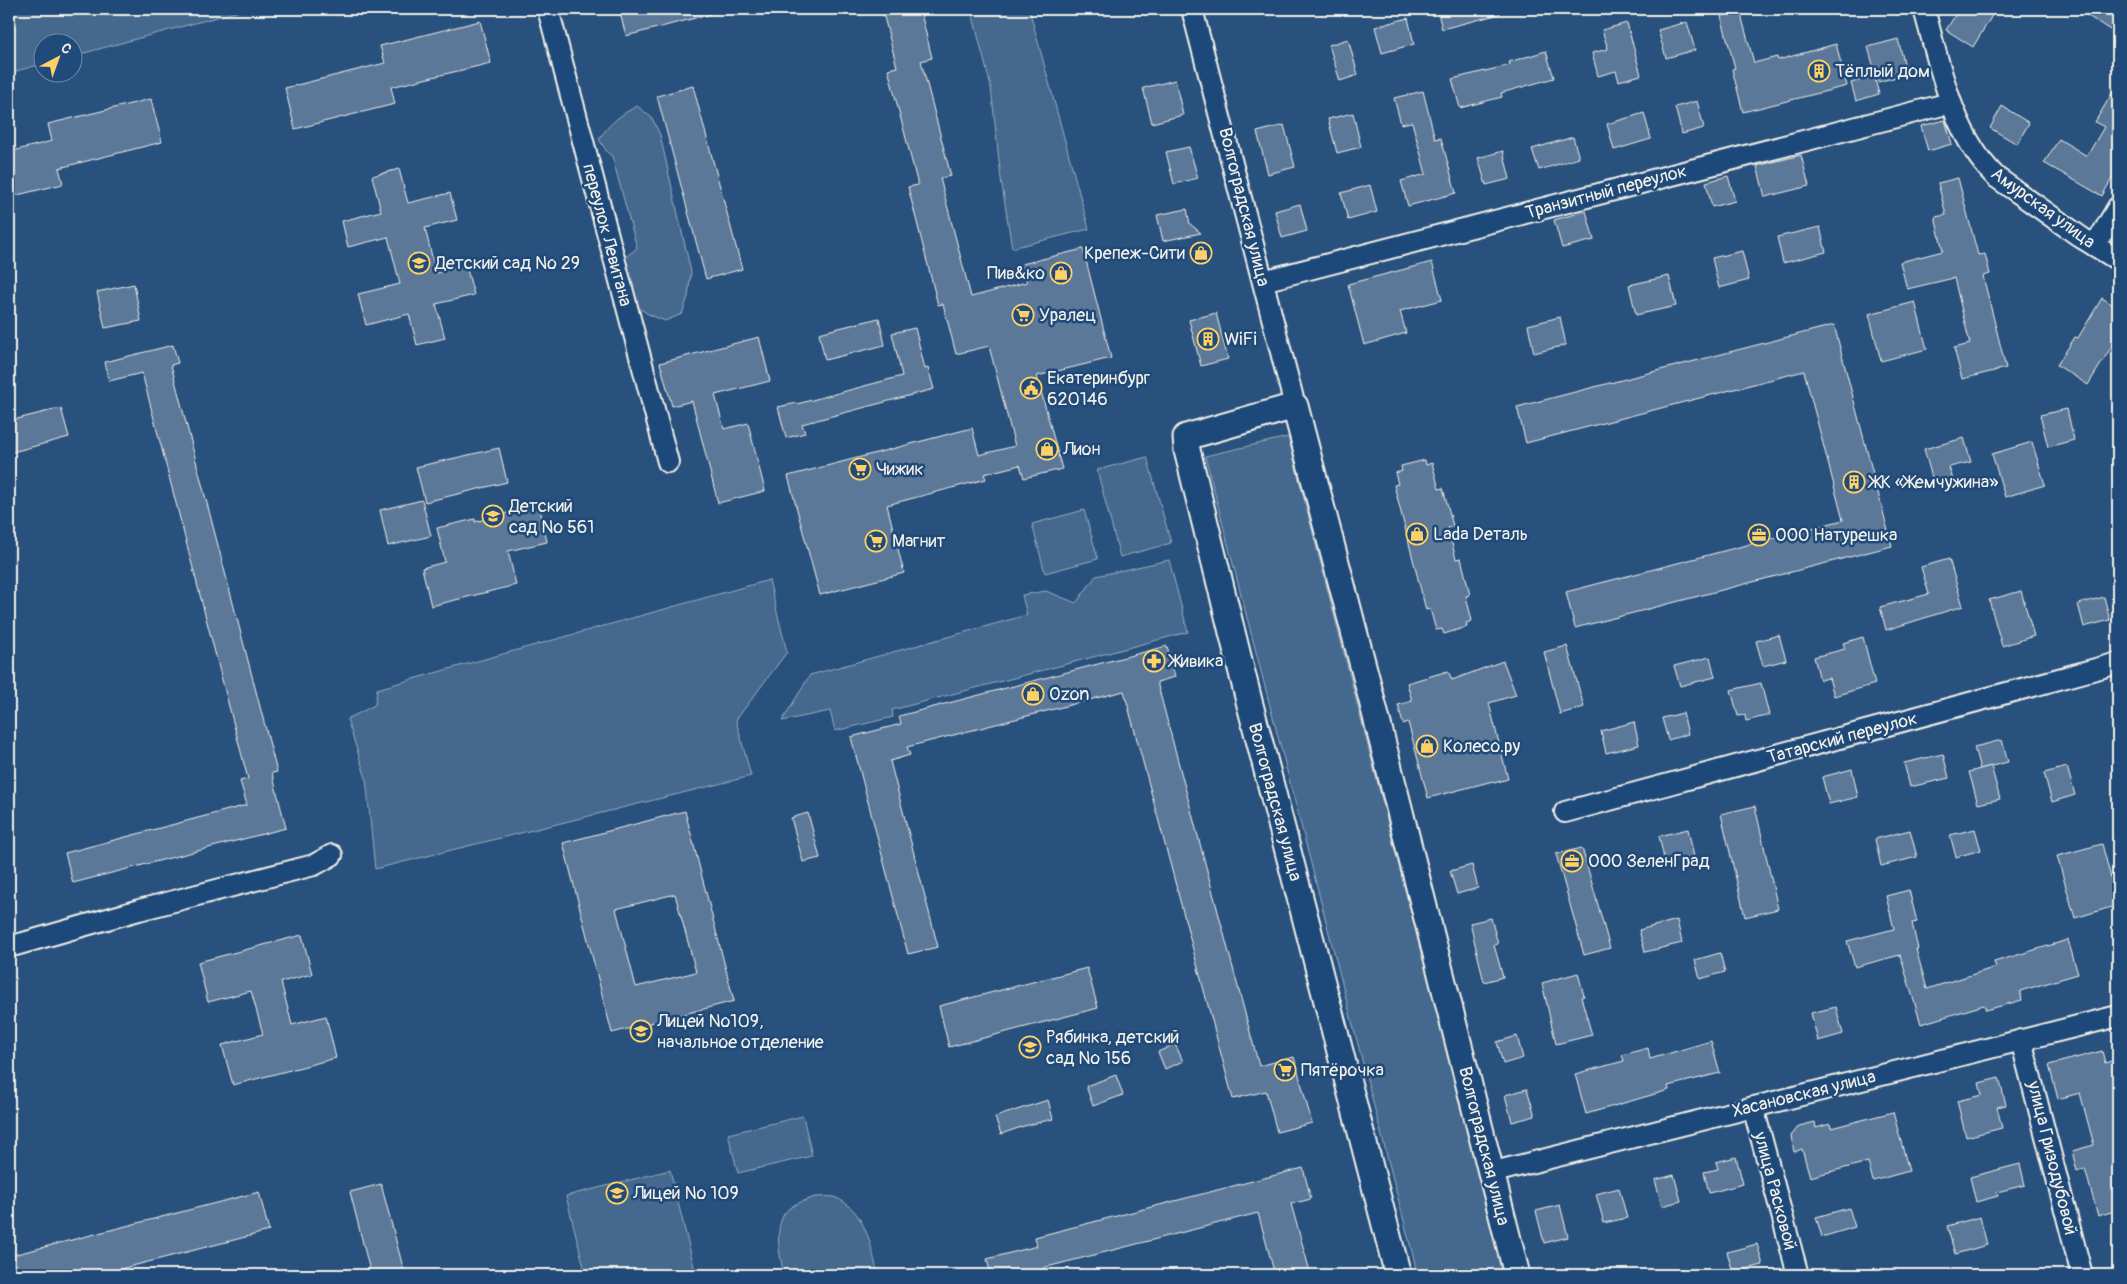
<svg xmlns="http://www.w3.org/2000/svg" width="2127" height="1284" viewBox="0 0 2127 1284" font-family="Pangolin,sans-serif">
<style>
.green{fill:#45688e;stroke:#9cacbb}
.building{fill:#5b7899;stroke:#f4f1e8;fill-rule:evenodd}
.lines{fill:none;stroke-linecap:round;stroke-linejoin:round}
.minor-casing{stroke:#f4f1e8;stroke-width:24}
.tertiary-casing{stroke:#f4f1e8;stroke-width:29}
.minor{stroke:#1f4a7a;stroke-width:20}
.tertiary{stroke:#1f4a7a;stroke-width:25}
.labels{text-anchor:middle;dominant-baseline:central;stroke-width:5;stroke-linejoin:round;paint-order:stroke}
.poi-label{font-size:18px;fill:#f4f1e8;stroke:#1f4a7a;text-anchor:start}
.street-label{font-size:18px;fill:#f4f1e8;stroke:#1f4a7a}
</style>
<rect width="100%" height="100%" fill="#28517e"/>
<filter id="ink" filterUnits="userSpaceOnUse"><feTurbulence type="fractalNoise" baseFrequency=".02" numOctaves="2"/><feDisplacementMap in="SourceGraphic" scale="10" xChannelSelector="R" yChannelSelector="G"/><feConvolveMatrix kernelMatrix="1 2 1 2 8 2 1 2 1" color-interpolation-filters="sRGB"/></filter>
<g filter="url(#ink)">
<g class="green">
<polygon points="9,9 247,9 73,56 72,42 42,42 42,64 9,73"/>
<polygon points="971,9 1029,9 1089,229 1012,248 1001,179 991,87"/>
<path d="M637 106 652 118 660 135 691 272 688 297 682 314 665 321 648 314 632 303 622 260 637 248 612 156 607 152 599 139C610 123 620 115 637 106Z"/>
<polygon points="1288,437 1505,1275 1418,1275 1205,456"/>
<polygon points="1147,457 1171,543 1120,557 1097,470"/>
<polygon points="1084,510 1098,559 1045,573 1032,524"/>
<polygon points="1169,560 1188,632 892,710 893,717 835,731 830,711 782,721 810,675 1027,615 1022,595 1046,591 1076,603 1096,576"/>
<polygon points="769,580 787,652 736,720 751,776 375,869 366,778 347,719 375,705 377,689"/>
<polygon points="803,1116 812,1156 738,1173 728,1134"/>
<polygon points="670,1170 696,1275 586,1275 566,1196"/>
<path d="M815 1197C820 1197 829 1196 834 1197 866 1209 871 1247 878 1275H784C780 1256 774 1232 784 1214 790 1204 805 1201 815 1197Z"/>
</g>
<g class="building">
<polygon points="619,9 710,9 711,14 626,36"/>
<polygon points="882,9 920,9 932,58 921,61 951,176 940,178 971,297 1027,282 1022,264 1083,249 1111,358 1037,376 1062,469 1024,478 1020,465 984,474 986,479 887,505 904,573 820,595 788,476 972,428 979,455 1015,446 989,346 956,354 943,304 938,305 908,187 918,185 888,69 897,67"/>
<polygon points="1452,9 1500,9 1500,14 1442,29 1438,13"/>
<polygon points="1959,9 1996,9 1973,47 1946,30"/>
<polygon points="2077,9 2118,9 2118,35"/>
<polygon points="1740,11 1754,63 1777,57 1778,60 1836,44 1847,86 1743,112 1732,69 1735,68 1721,16"/>
<polygon points="1408,18 1414,44 1382,53 1375,27"/>
<polygon points="480,21 491,63 391,87 395,104 295,129 285,88 385,63 380,46"/>
<polygon points="1687,22 1695,50 1666,58 1658,30"/>
<polygon points="1627,23 1641,75 1619,81 1616,71 1598,76 1592,53 1608,49 1602,30"/>
<polygon points="1348,39 1358,75 1340,81 1329,45"/>
<polygon points="1898,39 1907,74 1878,82 1868,47"/>
<polygon points="1546,51 1554,78 1501,93 1502,97 1460,108 1452,79 1510,65 1509,62"/>
<polygon points="1874,76 1879,94 1856,101 1851,83"/>
<polygon points="1175,80 1183,115 1152,123 1143,88"/>
<polygon points="2118,83 2118,168 2102,196 2044,163 2059,139 2087,156 2104,127 2095,122"/>
<polygon points="693,86 742,269 706,279 657,96"/>
<polygon points="1423,91 1435,139 1441,138 1456,193 1408,206 1401,181 1426,174 1412,122 1401,124 1394,98"/>
<polygon points="151,99 162,142 59,168 63,184 9,197 9,152 52,141 48,124"/>
<polygon points="1697,101 1704,128 1682,134 1675,107"/>
<polygon points="2002,106 2029,123 2017,144 1990,128"/>
<polygon points="1353,113 1361,147 1337,153 1328,119"/>
<polygon points="1644,113 1651,139 1614,150 1607,124"/>
<polygon points="1945,120 1952,144 1928,151 1921,126"/>
<polygon points="1284,125 1295,167 1268,174 1257,132"/>
<polygon points="1573,137 1579,158 1539,170 1532,149"/>
<polygon points="1189,147 1198,178 1174,184 1166,152"/>
<polygon points="1503,151 1510,179 1486,185 1478,158"/>
<polygon points="1801,155 1809,186 1765,197 1757,166"/>
<polygon points="399,169 408,203 450,193 457,220 425,228 436,273 466,266 474,295 436,304 445,338 417,345 409,314 366,325 358,294 400,284 388,237 348,247 342,221 381,211 372,176"/>
<polygon points="1728,176 1735,201 1712,207 1706,182"/>
<polygon points="1958,178 1978,255 1985,254 1990,274 1983,276 2006,368 1962,379 1954,348 1970,344 1954,278 1907,289 1900,262 1943,251 1935,217 1946,215 1938,183"/>
<polygon points="1370,185 1377,212 1348,220 1341,193"/>
<polygon points="1300,204 1307,231 1282,238 1275,211"/>
<polygon points="1187,209 1190,224 1201,233 1163,241 1157,215"/>
<polygon points="1586,211 1594,240 1562,248 1554,220"/>
<polygon points="1820,227 1826,252 1783,263 1777,237"/>
<polygon points="1742,251 1749,280 1719,288 1712,258"/>
<polygon points="1432,262 1442,300 1400,311 1406,333 1364,345 1348,284"/>
<polygon points="1669,276 1676,306 1636,315 1629,285"/>
<polygon points="134,284 141,321 105,328 97,292"/>
<polygon points="2102,298 2118,308 2118,336 2088,385 2057,365 2075,337 2078,338"/>
<polygon points="1915,302 1927,349 1881,361 1869,314"/>
<polygon points="1216,313 1228,359 1201,366 1189,320"/>
<polygon points="1560,317 1566,345 1534,353 1528,325"/>
<polygon points="879,318 885,345 825,360 819,333"/>
<polygon points="1834,325 1892,546 1575,628 1566,592 1843,520 1804,371 1526,443 1517,407"/>
<polygon points="915,328 925,369 928,368 934,389 802,424 805,433 786,438 778,407 797,403 797,404 902,376 892,333"/>
<polygon points="759,337 770,381 715,395 724,429 748,423 765,491 718,503 692,401 672,406 660,363"/>
<polygon points="173,345 178,363 171,365 277,772 272,773 286,828 73,883 65,853 247,805 240,781 248,779 142,373 109,381 105,362"/>
<polygon points="61,408 69,437 9,453 9,421"/>
<polygon points="2067,409 2074,440 2048,447 2040,415"/>
<polygon points="1964,438 1971,462 1949,467 1953,480 1934,485 1924,449"/>
<polygon points="2032,442 2045,485 2005,497 1992,454"/>
<polygon points="499,448 507,482 425,502 416,467"/>
<polygon points="1425,460 1426,465 1432,463 1439,489 1443,488 1453,526 1448,528 1456,559 1461,558 1470,595 1466,596 1472,621 1466,623 1467,627 1444,634 1442,629 1436,630 1430,609 1426,610 1394,485 1398,484 1395,473 1402,471 1401,466"/>
<polygon points="422,500 431,536 388,546 380,510"/>
<polygon points="539,504 547,542 508,551 516,585 431,606 422,568 445,562 437,528 475,519 475,522"/>
<polygon points="1949,559 1963,606 1886,630 1880,607 1929,594 1921,567"/>
<polygon points="2021,591 2034,636 2002,646 1989,600"/>
<polygon points="2104,597 2110,620 2084,627 2078,604"/>
<polygon points="1779,635 1786,660 1763,666 1756,641"/>
<polygon points="1863,637 1875,684 1834,696 1829,678 1820,680 1814,657 1845,649 1843,643"/>
<polygon points="1167,646 1175,677 1157,682 1259,1066 1294,1057 1312,1123 1277,1132 1266,1091 1233,1099 1124,691 907,747 910,755 890,761 938,947 908,954 851,737 901,724 899,716"/>
<polygon points="1567,646 1584,707 1560,714 1544,652"/>
<polygon points="1710,657 1715,677 1680,686 1674,666"/>
<polygon points="1503,661 1516,695 1489,703 1508,779 1494,783 1493,781 1428,798 1408,722 1403,724 1398,705 1412,701 1407,683 1448,671 1452,680"/>
<polygon points="1761,683 1769,715 1746,721 1745,715 1738,716 1731,690"/>
<polygon points="1683,713 1688,734 1668,740 1662,718"/>
<polygon points="1634,722 1639,745 1606,753 1601,731"/>
<polygon points="2002,740 2008,762 1980,769 1974,747"/>
<polygon points="1943,754 1949,778 1910,787 1904,763"/>
<polygon points="1991,766 2000,799 1978,804 1969,772"/>
<polygon points="2067,767 2075,795 2052,802 2044,773"/>
<polygon points="1852,769 1858,797 1829,804 1822,777"/>
<polygon points="1755,806 1778,909 1745,917 1721,814"/>
<path d="M685 811 734 1001 612 1033 563 843ZM675 894 696 972 636 987 616 909Z"/>
<polygon points="808,813 820,858 803,862 791,818"/>
<polygon points="1688,829 1694,857 1665,863 1659,836"/>
<polygon points="1975,829 1981,850 1956,857 1950,835"/>
<polygon points="1910,830 1917,857 1881,866 1875,839"/>
<polygon points="2102,844 2118,905 2075,918 2057,856"/>
<polygon points="1582,848 1610,948 1584,955 1556,854"/>
<polygon points="1472,865 1478,888 1457,894 1450,871"/>
<polygon points="1909,890 1917,922 1912,923 1918,949 1916,949 1927,989 1996,967 1994,962 2068,940 2078,974 2020,991 2022,1000 1986,1010 1984,1005 1921,1024 1900,955 1855,967 1847,941 1894,929 1886,896"/>
<polygon points="1491,918 1498,944 1494,945 1503,977 1484,982 1470,923"/>
<polygon points="1677,920 1682,943 1645,952 1639,930"/>
<polygon points="302,935 312,974 281,982 292,1025 326,1016 336,1058 233,1085 222,1045 263,1034 251,991 208,1002 198,962"/>
<polygon points="1720,953 1725,972 1700,979 1695,960"/>
<polygon points="1087,968 1098,1008 949,1047 939,1006"/>
<polygon points="1578,973 1584,996 1581,997 1592,1035 1556,1044 1542,983"/>
<polygon points="1836,1007 1843,1034 1818,1041 1811,1013"/>
<polygon points="1517,1036 1523,1058 1503,1064 1497,1042"/>
<polygon points="1711,1041 1720,1073 1668,1086 1669,1090 1586,1114 1575,1074 1624,1061 1622,1055 1648,1048 1650,1059"/>
<polygon points="1175,1044 1183,1061 1165,1069 1158,1052"/>
<polygon points="2102,1051 2105,1063 2118,1059 2118,1160 2112,1162 2118,1187 2118,1210 2098,1216 2085,1169 2077,1171 2072,1151 2094,1145 2080,1093 2058,1099 2049,1065"/>
<polygon points="1116,1075 1123,1095 1093,1106 1086,1086"/>
<polygon points="1999,1078 2006,1105 1997,1107 2002,1128 1966,1137 1957,1101 1982,1095 1979,1083"/>
<polygon points="1527,1089 1535,1116 1512,1122 1505,1095"/>
<polygon points="1048,1100 1053,1119 1024,1126 1001,1134 995,1117"/>
<polygon points="1893,1112 1909,1171 1873,1181 1868,1162 1810,1177 1802,1149 1794,1152 1791,1136 1799,1126 1815,1122 1816,1128 1830,1124 1831,1128"/>
<polygon points="1736,1157 1743,1184 1709,1193 1704,1172 1718,1169 1716,1162"/>
<polygon points="2020,1164 2025,1185 1997,1192 1998,1196 1976,1202 1970,1177"/>
<polygon points="1303,1168 1311,1199 1291,1204 1311,1275 1275,1275 1258,1213 1043,1268 1045,1275 991,1275 987,1259 1037,1246 1035,1237"/>
<polygon points="1674,1175 1681,1201 1662,1206 1655,1180"/>
<polygon points="381,1184 405,1275 371,1275 350,1192"/>
<polygon points="1619,1188 1627,1218 1604,1223 1596,1194"/>
<polygon points="259,1192 269,1231 97,1275 9,1275 9,1256"/>
<polygon points="1560,1205 1568,1237 1544,1243 1536,1211"/>
<polygon points="1849,1208 1855,1227 1822,1237 1816,1217"/>
<polygon points="1980,1217 1987,1245 1955,1254 1947,1226"/>
<polygon points="1757,1244 1763,1265 1733,1272 1727,1252"/>
</g>
<g class="lines">
<g class="minor-casing">
<g id="minor">
<polyline points="548,9 668,462"/>
<polyline points="1192,9 1295,406"/>
<path d="M1924 9C1940 66 1952 134 1996 177L2082 238 2118 260"/>
<polyline points="2095,246 2118,207"/>
<polyline points="1263,281 1950,103"/>
<polyline points="1565,812 2118,663"/>
<polyline points="9,947 139,910 314,865 332,855"/>
<polyline points="2021,1040 2082,1275"/>
<polyline points="1753,1107 1798,1275"/>
<polyline points="1490,1173 2118,1016"/>
</g>
</g>
<g class="tertiary-casing">
<polyline id="tertiary" points="1398,1275 1249,701 1187,450 1186,437 1295,406 1366,677 1517,1275"/>
</g>
<use href="#minor" class="minor"/>
<use href="#tertiary" class="tertiary"/>
</g>
</g>
<defs>
<g id="building-ring" transform="scale(1.125)"><circle r="9.5" fill="#1f4a7a" stroke="#ffd166" stroke-width="1.5"/><path d="M-4-6H4V6H1V3H-1V6H-4ZM-2.5-4.3h1.7v1.8h-1.7ZM.8-4.3h1.7v1.8H.8ZM-2.5-1h1.7V.8h-1.7ZM.8-1h1.7V.8H.8Z" fill="#ffd166"/></g>
<g id="shop-ring" transform="scale(1.125)"><circle r="9.5" fill="#1f4a7a" stroke="#ffd166" stroke-width="1.5"/><path d="M-5-2.5h2.3a2.7 3.5 0 0 1 5.4 0H5L5.5 6h-11ZM-1.5-2.5h3a1.5 2.3 0 0 0-3 0Z" fill="#ffd166"/></g>
<g id="school-ring" transform="scale(1.125)"><circle r="9.5" fill="#1f4a7a" stroke="#ffd166" stroke-width="1.5"/><path d="M0-5L7-2L0 1L-7-2ZM-4 1L0 2.5L4 1V4Q0 6-4 4Z" fill="#ffd166"/></g>
<g id="supermarket-ring" transform="scale(1.125)"><circle r="9.5" fill="#1f4a7a" stroke="#ffd166" stroke-width="1.5"/><path d="M-6-5.5h2.5l.6 2H6L4.5 2H-2.5L-4.4-4H-6ZM-1.5 3.2a1.3 1.3 0 1 0 .1 0ZM3 3.2a1.3 1.3 0 1 0 .1 0Z" fill="#ffd166"/></g>
<g id="civic-ring" transform="scale(1.125)"><circle r="9.5" fill="#1f4a7a" stroke="#ffd166" stroke-width="1.5"/><path d="M-.6-6.5H3V-4.5H.6V-3L4-1V1h2V6H-6V1h2V-1L-.6-3ZM-1.2 2.5V6h2.4V2.5Z" fill="#ffd166"/></g>
<g id="office-ring" transform="scale(1.125)"><circle r="9.5" fill="#1f4a7a" stroke="#ffd166" stroke-width="1.5"/><path d="M-6-3h4V-5.5h4V-3h4V5H-6ZM-1-4.5V-3h2v-1.5ZM-6 0V1H6V0Z" fill="#ffd166"/></g>
<g id="pharmacy-ring" transform="scale(1.125)"><circle r="9.5" fill="#1f4a7a" stroke="#ffd166" stroke-width="1.5"/><path d="M-2-6h4v4h4v4h-4v4h-4v-4h-4v-4h4Z" fill="#ffd166"/></g>
</defs>
<g fill-rule="evenodd">
<use href="#building-ring" x="1819" y="71"/>
<use href="#shop-ring" x="1201" y="253"/>
<use href="#school-ring" x="419" y="263"/>
<use href="#shop-ring" x="1061" y="273"/>
<use href="#supermarket-ring" x="1023" y="315"/>
<use href="#building-ring" x="1208" y="339"/>
<use href="#civic-ring" x="1031" y="388"/>
<use href="#shop-ring" x="1047" y="449"/>
<use href="#supermarket-ring" x="860" y="469"/>
<use href="#building-ring" x="1854" y="482"/>
<use href="#school-ring" x="493" y="516"/>
<use href="#shop-ring" x="1417" y="534"/>
<use href="#office-ring" x="1759" y="535"/>
<use href="#supermarket-ring" x="876" y="541"/>
<use href="#pharmacy-ring" x="1154" y="661"/>
<use href="#shop-ring" x="1033" y="694"/>
<use href="#shop-ring" x="1427" y="746"/>
<use href="#office-ring" x="1572" y="861"/>
<use href="#school-ring" x="641" y="1031"/>
<use href="#school-ring" x="1030" y="1047"/>
<use href="#supermarket-ring" x="1285" y="1070"/>
<use href="#school-ring" x="617" y="1193"/>
</g>
<g class="labels">
<g class="poi-label">
<text x="1835" y="71">Тёплый дом</text>
<text x="1185" y="253" text-anchor="end">Крепеж-Сити</text>
<text x="435" y="263">Детский сад № 29</text>
<text x="1045" y="273" text-anchor="end">Пив&amp;ко</text>
<text x="1039" y="315">Уралец</text>
<text x="1224" y="339">WiFi</text>
<text x="1047" y="378">Екатеринбург<tspan x="1047" dy="21">620146</tspan></text>
<text x="1063" y="449">Лион</text>
<text x="876" y="469">Чижик</text>
<text x="1870" y="482">ЖК «Жемчужина»</text>
<text x="509" y="506">Детский<tspan x="509" dy="21">сад № 561</tspan></text>
<text x="1433" y="534">Lada Dеталь</text>
<text x="1775" y="535">ООО Натурешка</text>
<text x="892" y="541">Магнит</text>
<text x="1170" y="661">Живика</text>
<text x="1049" y="694">Ozon</text>
<text x="1443" y="746">Колесо.ру</text>
<text x="1588" y="861">ООО ЗеленГрад</text>
<text x="657" y="1021">Лицей №109,<tspan x="657" dy="21">начальное отделение</tspan></text>
<text x="1046" y="1037">Рябинка, детский<tspan x="1046" dy="21">сад № 156</tspan></text>
<text x="1301" y="1070">Пятёрочка</text>
<text x="633" y="1193">Лицей № 109</text>
</g>
<g class="street-label">
<text transform="translate(1606 192) rotate(-15)">Транзитный переулок</text>
<text transform="translate(1244 207) rotate(76)">Волгоградская улица</text>
<text transform="translate(2043 208) rotate(36)">Амурская улица</text>
<text transform="translate(607 235) rotate(75)">переулок Левитана</text>
<text transform="translate(1842 738) rotate(-15)">Татарский переулок</text>
<text transform="translate(1275 802) rotate(75)">Волгоградская улица</text>
<text transform="translate(1804 1094) rotate(-14)">Хасановская улица</text>
<text transform="translate(1484 1146) rotate(76)">Волгоградская улица</text>
<text transform="translate(2052 1158) rotate(76)">улица Гризодубовой</text>
<text transform="translate(1775 1191) rotate(75)">улица Расковой</text>
</g>
</g>
<rect width="2127" height="1284" fill="none" stroke="#1f4a7a" stroke-width="30"/>
<rect x="15" y="15" width="2097" height="1254" fill="none" stroke="#f4f1e8" stroke-width="2" filter="url(#ink)"/>
<g transform="translate(58 58) rotate(41)"><circle r="24" fill="#1f4a7a" stroke="#748da6"/>
<path d="M0-4L9 19L0 12L-9 19Z" fill="#ffd166"/>
<text y="-8" font-size="14" font-weight="bold" text-anchor="middle" fill="#f4f1e8">С</text>
</g>
</svg>
